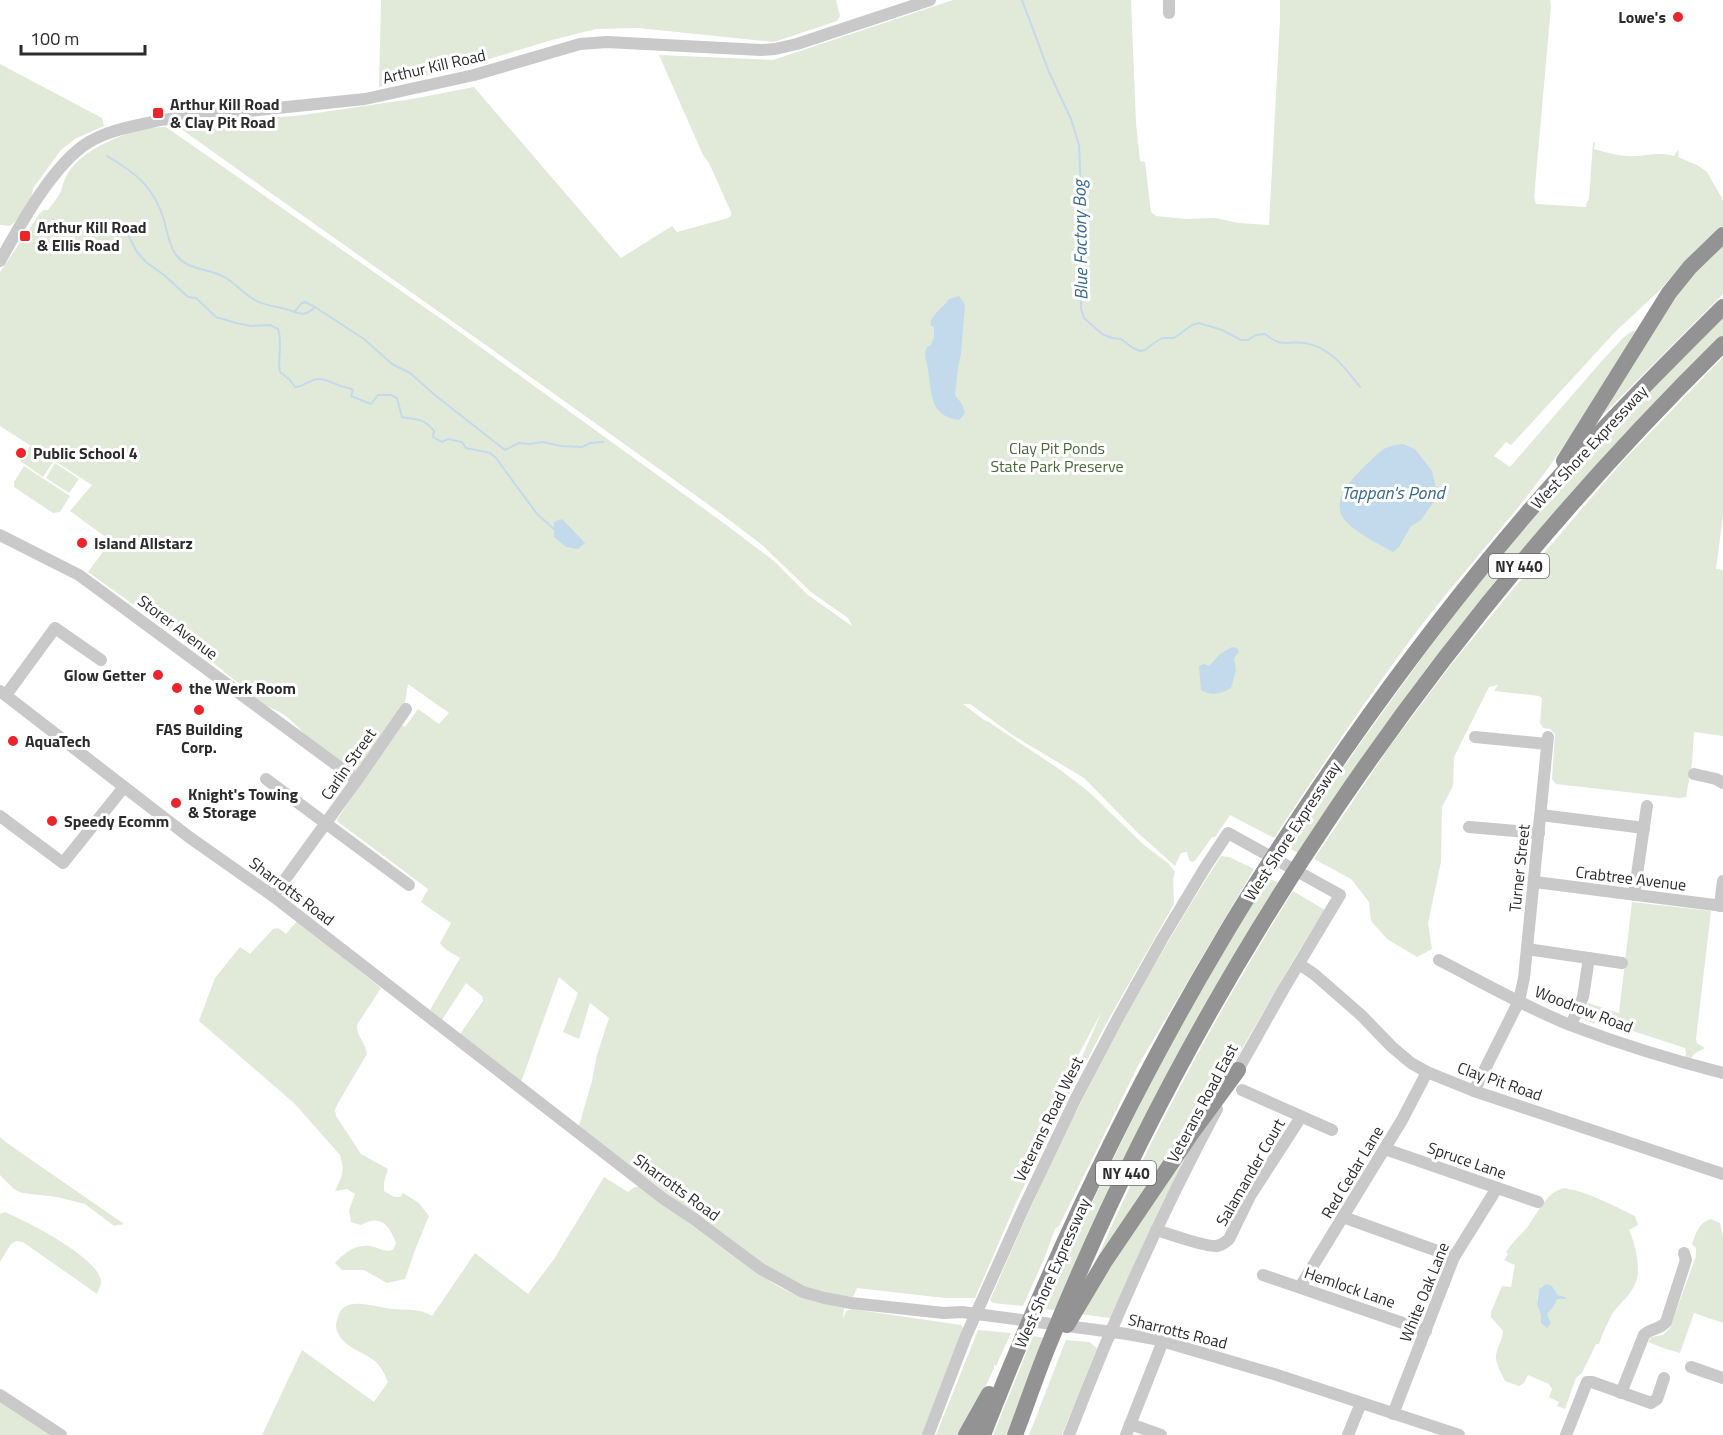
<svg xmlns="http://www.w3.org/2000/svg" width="1723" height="1435" viewBox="0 0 1723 1435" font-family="'Titillium Web',sans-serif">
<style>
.green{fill:#e1ead8;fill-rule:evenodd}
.water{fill:#c3daec}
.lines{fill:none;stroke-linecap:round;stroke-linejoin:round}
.stream{stroke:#c3daec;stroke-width:2}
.minor{stroke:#c9c9c9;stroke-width:12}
.highway{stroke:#939393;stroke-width:16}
.poi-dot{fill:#eb2529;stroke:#fff;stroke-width:2}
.labels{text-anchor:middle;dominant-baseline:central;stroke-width:6;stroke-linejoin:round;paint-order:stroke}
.shield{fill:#fff;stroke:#6b6b6b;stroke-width:1.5}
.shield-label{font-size:15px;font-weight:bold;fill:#2c2c2c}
.poi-label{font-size:16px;font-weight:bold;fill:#2c2c2c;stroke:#fff;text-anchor:start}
.street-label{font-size:16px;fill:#2c2c2c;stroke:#fff}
.park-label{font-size:16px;fill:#4c6838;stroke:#fff}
.water-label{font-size:18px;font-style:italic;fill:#386990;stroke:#fff}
</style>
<rect width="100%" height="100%" fill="#fff"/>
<g class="green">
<polygon points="381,0 836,0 840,16 837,21 774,42 638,28 596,29 552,40 456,69 379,87"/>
<path d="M953 0H1131L1136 123 1140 161 1145 162 1151 212 1156 216 1186 219 1216 218 1238 223 1269 225 1280 20V0H1550L1551 6 1536 175 1534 197 1536 204 1586 207 1587 202 1589 199 1593 142 1595 143 1594 149C1608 153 1621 157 1636 156 1650 155 1660 152 1674 156L1678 150 1679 152 1678 157 1697 165 1707 172 1723 200V226L1675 273 1659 291 1615 332 1511 445 1506 442 1494 456 1510 467 1600 363 1623 338 1632 331H1636C1603 384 1572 438 1534 487 1494 539 1450 587 1411 639 1363 704 1318 771 1274 838L1230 815 1215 837H1212L1195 861 1192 862 1189 860 1187 852 1181 853 1175 866 1138 833 1084 778 1014 736 970 704H963L984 720 989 722 1059 769 1089 792 1144 845 1168 863 1175 872 1173 879 1174 904 1106 1024 1058 1115 1016 1203 975 1298H945L857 1288 853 1297 825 1293 806 1287 755 1260 579 1126 592 1081 597 1055 609 1018 590 1003 579 1039 563 1032 578 993 559 977 521 1082 460 1034 483 1001 482 996 466 983 442 1020 430 1010 460 958C453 953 444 950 440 943L451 923 421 902 428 889 338 822 337 820 400 723 405 727 418 709 439 724 449 713 408 684 405 702 403 709 358 771H355C342 763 328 755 316 745 301 733 292 716 273 709 264 705 251 701 248 691L201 653 88 572 111 541 70 511 92 485 0 426V272L40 213 44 210H48C52 204 59 197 61 191 63 185 64 179 68 173 84 147 136 126 166 127L447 323 725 524 774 561 808 595 852 626 848 618 811 592 761 544 720 513C540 382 357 255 177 126L303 115 412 99 474 87 621 258 672 226 677 232 728 218 731 216V212L709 163 703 155 659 55 773 60ZM1102 1011 1050 1130 1041 1126H1040Z"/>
<path d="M0 64 102 118 104 126 75 139 61 150 33 188C33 201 20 219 10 226L0 225Z"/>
<polygon points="1723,244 1723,294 1610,408 1602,415 1675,293"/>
<path d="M1723 317V336L1679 379 1298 853 1287 847C1341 771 1395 693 1452 618 1535 511 1626 412 1723 317Z"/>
<polygon points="1723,357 1723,515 1716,569 1723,570 1723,736 1694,732 1692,763 1686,797 1679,798 1556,784 1552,779 1555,734 1550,729 1543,728 1540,723 1542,698 1539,696 1494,691 1498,685 1489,687 1454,757 1453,786 1442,807 1441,862 1428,923 1432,949 1417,957 1387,939 1371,921 1369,902 1351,879 1314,859 1390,746 1450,666 1514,588 1622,462"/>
<polygon points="30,446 53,462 43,477 20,461"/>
<polygon points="55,463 79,479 69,493 46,478"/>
<polygon points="24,466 70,496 60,512 53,513 14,487 14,482"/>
<path d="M1221 856 1229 857 1254 869 1139 1064 1059 1226 1055 1229 1044 1259 1023 1306 993 1303 990 1300 991 1298C1056 1145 1131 995 1221 856Z"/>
<path d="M1268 878 1279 883 1055 1310 1043 1309C1089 1208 1136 1108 1189 1010 1213 965 1241 922 1268 878Z"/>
<path d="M1293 891 1325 910 1297 954 1232 1066 1096 1261C1152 1133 1219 1009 1293 891Z"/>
<polygon points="1632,902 1711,911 1696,1039 1697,1043 1705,1048 1694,1054 1690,1060 1685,1059 1686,1054 1685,1048 1596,1019 1594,1024 1581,1018 1588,1003 1619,1013"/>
<path d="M297 921 381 988 357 1025C356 1036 366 1043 367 1054L338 1103 335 1110 336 1116 361 1154 388 1169 384 1182V1191L394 1197H400L403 1193 419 1203 429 1216 415 1250 405 1279 387 1283 364 1270H342L335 1263C345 1252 358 1242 374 1247 381 1249 385 1252 393 1250L396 1243C389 1225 381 1214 361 1225L351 1222 349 1210 355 1194 347 1189 335 1191 341 1178 343 1168 340 1155 294 1103 199 1021 215 978 240 947 250 954 273 929 278 928 286 934Z"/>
<polygon points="0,1137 7,1143 124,1224 114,1226 85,1204 57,1197 22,1193 14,1189 0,1175"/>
<polygon points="1187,1153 1151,1227 1110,1318 1080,1314 1116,1254"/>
<path d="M604 1177 628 1192 633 1188 639 1186 771 1282C794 1296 818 1304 844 1308L843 1319 846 1311 852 1309 961 1325 963 1328 923 1435H262L302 1350 374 1402 388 1382C385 1375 382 1368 376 1362 363 1351 338 1346 336 1326 336 1323 337 1320 338 1317 344 1294 376 1308 392 1309 406 1310 420 1308 432 1316L475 1253 528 1294 554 1259Z"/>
<path d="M1564 1188C1590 1192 1611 1205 1635 1216L1638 1225 1629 1230C1635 1243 1642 1271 1635 1284 1630 1296 1619 1304 1612 1314 1607 1324 1602 1334 1599 1344H1596L1582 1373 1576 1378 1565 1409 1557 1406 1559 1402 1549 1397 1552 1389 1549 1384 1528 1375 1524 1383 1519 1386 1505 1381C1502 1375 1495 1362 1496 1356 1497 1347 1503 1340 1503 1331L1491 1317V1312L1502 1286 1511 1287 1515 1265 1504 1260 1508 1254 1506 1252C1511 1244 1518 1237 1525 1230 1537 1216 1544 1193 1564 1188ZM1542 1286H1552L1558 1295 1566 1297 1565 1299H1558L1555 1305 1548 1312 1547 1317 1549 1320 1542 1318C1538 1308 1534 1296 1542 1286Z"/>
<path d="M5 1212C26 1221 98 1257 101 1281 101 1285 99 1290 97 1294L23 1242 16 1241 11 1244 0 1262V1214Z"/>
<path d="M1711 1219 1720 1223 1723 1238V1323L1694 1313 1680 1353 1666 1349 1648 1342 1651 1337 1663 1335 1670 1328 1696 1256V1248L1692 1244C1696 1233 1699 1222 1711 1219Z"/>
<polygon points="978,1330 1011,1333 996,1366 994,1365 994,1368 975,1410 959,1435 936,1435"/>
<polygon points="1033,1336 1046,1338 1006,1435 993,1435"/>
<polygon points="1066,1340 1089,1342 1097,1348 1062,1435 1029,1435"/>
<polygon points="0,1400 54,1435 0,1435"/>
</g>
<g class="water">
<path d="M959 296 965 305 961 354 958 368 955 395 962 404 965 413 959 420C929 416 932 393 928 370 927 361 923 355 927 347L931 345 934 337V327L930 325C932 313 943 308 949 299Z"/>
<path d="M1403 444 1415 449 1432 471 1438 496 1420 521 1411 526 1399 547 1393 552C1379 544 1346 528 1341 514 1334 495 1355 476 1367 464 1374 458 1380 449 1389 447 1393 445 1398 445 1403 444Z"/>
<polygon points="562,519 585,543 578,549 566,547 554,537 554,522"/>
<path d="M1232 647 1237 648 1239 652 1234 658 1236 670 1231 688C1220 694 1212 697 1201 690L1199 666 1204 664 1209 666 1220 654Z"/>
<path d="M1546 1284 1552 1286 1558 1295 1566 1297V1299H1558C1556 1301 1556 1304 1554 1306 1548 1314 1545 1311 1551 1323L1547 1328 1541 1323V1316L1537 1304 1539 1289Z"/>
</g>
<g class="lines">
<g class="stream">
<path d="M1022 0 1049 72 1071 119 1079 145 1082 215 1081 309 1084 318 1102 334 1112 338 1121 339 1133 348 1140 351 1145 350 1154 343 1162 338H1174L1192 325 1199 323 1222 330 1241 340H1248L1256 335 1265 334C1284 349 1285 340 1305 343 1330 347 1345 368 1360 387"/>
<path d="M107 156C136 173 154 187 164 220 167 232 169 245 176 255 190 272 208 267 226 278 236 284 244 294 255 300 265 306 275 306 286 309 299 313 304 318 315 307L364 339 392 364 410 373 436 396 505 450 519 443 530 444 542 442 561 446 582 447 590 443 603 442"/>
<path d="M128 235 137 252 146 262 164 275 188 297 196 298 216 317 236 323 251 326 270 325 278 329C283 343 277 358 280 372L290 380 295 387C304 387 309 379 319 379 329 379 338 387 349 388L353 390 351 396 371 404 378 395H391L397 398 402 417C416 420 423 417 434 431L433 437 442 442 448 439 462 442 466 448 490 453 496 458 537 514 554 529"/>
<polyline points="294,312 302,303 305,302 315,307"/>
</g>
<g class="minor">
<polyline points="1169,0 1169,13"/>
<path d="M0 261C20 225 54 163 89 142 111 129 136 126 160 120L365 99 474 75 580 44 607 42 761 50 775 49 797 44 930 0"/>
<polyline points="0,535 79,575 357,780"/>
<polyline points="0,691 189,837 273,896 664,1199 694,1219 761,1269 803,1292 824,1298 851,1303 944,1313 962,1312 1127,1334 1155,1339 1274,1374 1459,1435"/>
<polyline points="6,695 55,628 101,660"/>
<polyline points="1475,737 1547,744"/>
<polyline points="1694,774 1716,779 1723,783"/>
<polyline points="266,779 409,885"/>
<polyline points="1541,815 1644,828"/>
<polyline points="0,816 63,863 124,787"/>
<polyline points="1469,827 1539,833"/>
<polyline points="1535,882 1723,906"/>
<polyline points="1634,895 1647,806"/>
<polyline points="273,896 357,780 406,709"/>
<polyline points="1720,906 1723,881"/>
<polyline points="1527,949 1622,963"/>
<path d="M1439 960C1482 982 1525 1007 1570 1025 1620 1044 1672 1060 1723 1073"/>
<polyline points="1299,964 1314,974 1361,1015 1392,1047 1411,1063 1427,1072 1474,1091 1723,1174"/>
<polyline points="1571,1025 1583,997 1589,958"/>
<polyline points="1242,1090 1332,1130"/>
<polyline points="1474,1091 1519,1001 1524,978 1548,737"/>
<polyline points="1385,1149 1538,1202"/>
<polyline points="1343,1217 1454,1257"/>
<path d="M1156 1230C1170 1234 1204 1247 1217 1246 1222 1245 1226 1242 1229 1239L1250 1196 1301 1117"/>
<polyline points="1263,1275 1426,1331"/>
<polyline points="1300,1287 1402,1120 1427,1072"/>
<polyline points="1691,1367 1723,1378"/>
<path d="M1621 1393 1644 1335C1650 1328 1660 1330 1666 1322L1686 1260 1684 1253"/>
<polyline points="0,1395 61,1435"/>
<polyline points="1393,1414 1454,1257 1497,1188"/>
<polyline points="1130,1424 1161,1435"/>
<polyline points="928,1435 966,1336 1024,1207 1076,1098 1118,1018 1162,939 1206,866 1228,833 1340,895 1283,990 1234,1077"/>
<path d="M1069 1435C1112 1323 1161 1214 1217 1109"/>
<polyline points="1126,1435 1163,1341"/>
<polyline points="1348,1435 1361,1403"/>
<polyline points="1566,1435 1587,1382 1592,1382 1651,1403 1657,1399 1664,1378"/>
</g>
<g class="highway">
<polyline points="1564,461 1669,293 1690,267 1723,235"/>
<polyline points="1067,1325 1105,1261 1191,1134 1238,1070"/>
<polyline points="966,1435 989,1394"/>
<path d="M983 1435C1049 1266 1127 1099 1220 943 1259 876 1302 812 1346 748 1407 661 1473 575 1543 495 1600 430 1662 368 1723 307"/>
<path d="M1015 1435C1027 1404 1037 1373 1050 1342 1202 968 1436 627 1723 344"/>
</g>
</g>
<g class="poi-dot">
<circle cx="1678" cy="17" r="6"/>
<rect x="152" y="107" width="12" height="12" rx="3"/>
<rect x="19" y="230" width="12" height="12" rx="3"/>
<circle cx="21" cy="453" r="6"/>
<circle cx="82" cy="543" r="6"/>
<circle cx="158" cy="675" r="6"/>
<circle cx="177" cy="688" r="6"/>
<circle cx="199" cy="710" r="6"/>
<circle cx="13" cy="741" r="6"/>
<circle cx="176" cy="803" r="6"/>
<circle cx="52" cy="821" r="6"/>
</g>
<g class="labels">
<g class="shield">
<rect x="1489" y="554" width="60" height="24" rx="4.5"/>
<rect x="1096" y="1161" width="60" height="24" rx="4.5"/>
</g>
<g class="shield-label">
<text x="1519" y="566">NY 440</text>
<text x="1126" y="1173">NY 440</text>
</g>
<g class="poi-label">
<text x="1666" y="17" text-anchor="end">Lowe's</text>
<text x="170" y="104">Arthur Kill Road<tspan x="170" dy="18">&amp; Clay Pit Road</tspan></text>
<text x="37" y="227">Arthur Kill Road<tspan x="37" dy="18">&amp; Ellis Road</tspan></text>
<text x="33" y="453">Public School 4</text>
<text x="94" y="543">Island Allstarz</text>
<text x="146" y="675" text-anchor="end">Glow Getter</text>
<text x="189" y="688">the Werk Room</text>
<text x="199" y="729" text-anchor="middle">FAS Building<tspan x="199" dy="18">Corp.</tspan></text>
<text x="25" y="741">AquaTech</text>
<text x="188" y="794">Knight's Towing<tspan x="188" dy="18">&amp; Storage</tspan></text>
<text x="64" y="821">Speedy Ecomm</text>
</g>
<g class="street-label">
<text transform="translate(434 66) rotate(-13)">Arthur Kill Road</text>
<text transform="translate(1589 447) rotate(-47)">West Shore Expressway</text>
<text transform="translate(178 627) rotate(37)">Storer Avenue</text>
<text transform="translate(348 764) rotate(-55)">Carlin Street</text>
<text transform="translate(1292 831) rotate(-57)">West Shore Expressway</text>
<text transform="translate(1519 868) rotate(-84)">Turner Street</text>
<text transform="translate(1631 878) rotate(7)">Crabtree Avenue</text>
<text transform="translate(292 891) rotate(37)">Sharrotts Road</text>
<text transform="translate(1584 1009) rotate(21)">Woodrow Road</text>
<text transform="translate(1500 1081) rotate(19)">Clay Pit Road</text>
<text transform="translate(1202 1103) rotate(-62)">Veterans Road East</text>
<text transform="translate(1048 1119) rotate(-64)">Veterans Road West</text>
<text transform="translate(1467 1160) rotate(19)">Spruce Lane</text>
<text transform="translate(1250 1172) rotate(-60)">Salamander Court</text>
<text transform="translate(1352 1172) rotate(-59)">Red Cedar Lane</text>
<text transform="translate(677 1187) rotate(36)">Sharrotts Road</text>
<text transform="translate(1052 1273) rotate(-66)">West Shore Expressway</text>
<text transform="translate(1350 1287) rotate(19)">Hemlock Lane</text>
<text transform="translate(1424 1292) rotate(-68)">White Oak Lane</text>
<text transform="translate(1178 1331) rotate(14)">Sharrotts Road</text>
</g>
<g class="park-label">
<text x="1057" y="448">Clay Pit Ponds<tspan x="1057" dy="18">State Park Preserve</tspan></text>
</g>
<g class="water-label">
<text transform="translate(1080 240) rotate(-91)">Blue Factory Bog</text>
<text x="1393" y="492">Tappan's Pond</text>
</g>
</g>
<path d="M21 45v9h124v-9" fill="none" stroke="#2c2c2c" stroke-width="3"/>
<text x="30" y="45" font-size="18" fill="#2c2c2c" stroke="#ffffff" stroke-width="4.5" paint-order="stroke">100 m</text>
</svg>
